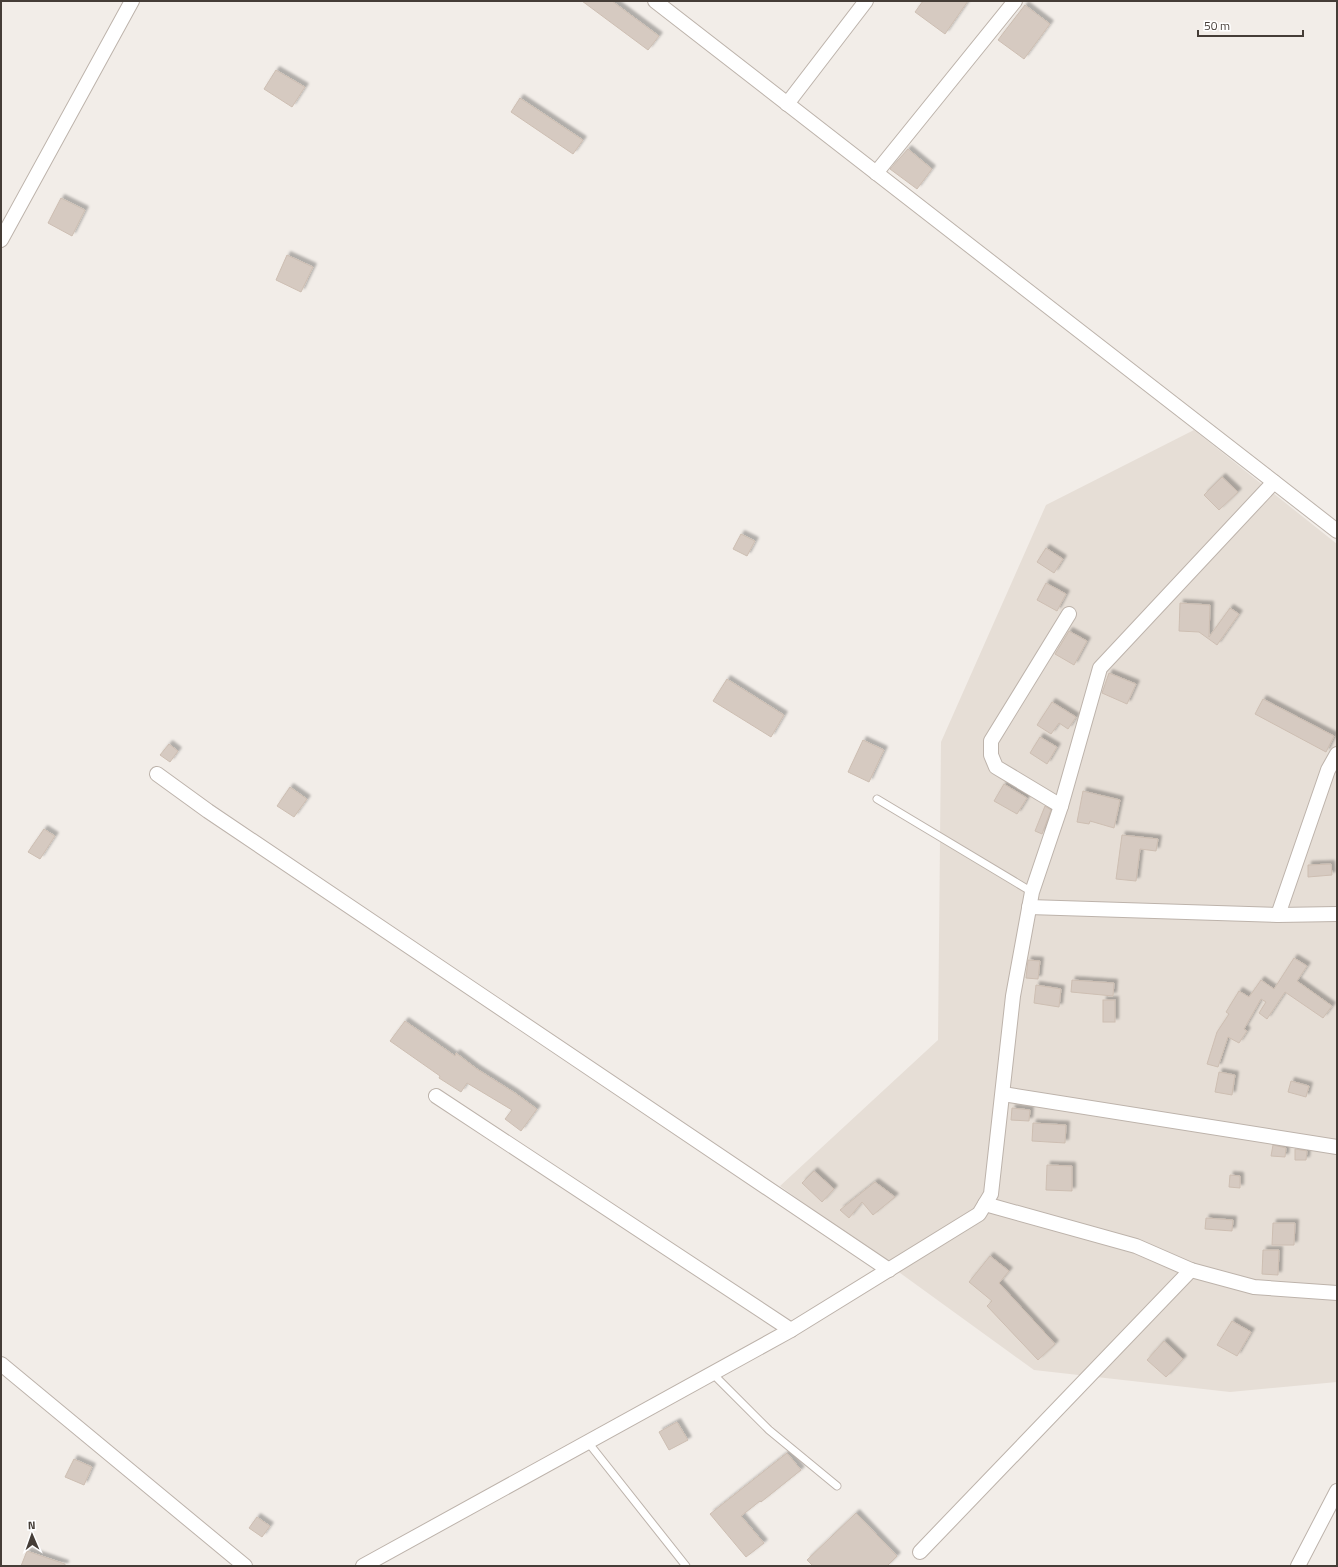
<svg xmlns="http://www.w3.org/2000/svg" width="1338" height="1567" viewBox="0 0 1338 1567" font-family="'Titillium Web',sans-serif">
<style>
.residential{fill:#e6ded6}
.building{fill:#d6cac1;stroke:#cdbeb2;filter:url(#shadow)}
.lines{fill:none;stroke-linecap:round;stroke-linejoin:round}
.service-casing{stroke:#bdb3ab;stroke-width:9}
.minor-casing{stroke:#bdb3ab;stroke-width:16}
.service{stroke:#fff;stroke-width:7}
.minor{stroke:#fff;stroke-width:14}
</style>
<defs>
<filter id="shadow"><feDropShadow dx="3.5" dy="-3.5" stdDeviation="1" flood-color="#0004"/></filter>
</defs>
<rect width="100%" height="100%" fill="#f2ede8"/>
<polygon class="residential" points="1194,430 1337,544 1337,1382 1230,1392 1034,1370 780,1186 938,1040 941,742 1046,505"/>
<g class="building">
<polygon points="582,1 612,1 659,36 648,50"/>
<polygon points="923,1 968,1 945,34 915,12"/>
<polygon points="1025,5 1050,24 1024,59 998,40"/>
<polygon points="276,70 305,87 292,107 264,89"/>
<polygon points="520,98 583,140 573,154 511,112"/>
<polygon points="908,149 932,169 917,189 890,169"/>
<polygon points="61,198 85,210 72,236 48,223"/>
<polygon points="287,255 313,267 301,292 276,280"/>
<polygon points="1222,477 1238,492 1219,510 1204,495"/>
<polygon points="741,534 755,541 747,556 733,549"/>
<polygon points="1046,548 1063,559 1054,573 1037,562"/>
<polygon points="1046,583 1066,594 1057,611 1037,600"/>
<polygon points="1180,603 1210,605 1209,637 1230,608 1239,614 1217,645 1199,632 1179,631"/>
<polygon points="1069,631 1087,641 1074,665 1055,654"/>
<polygon points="1109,673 1136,684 1127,704 1102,693"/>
<polygon points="727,679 784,715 771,737 713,701"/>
<polygon points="1263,699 1334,736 1326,752 1255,714"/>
<polygon points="1052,702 1076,717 1068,729 1059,723 1051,734 1037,725"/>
<polygon points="1040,737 1057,747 1047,764 1030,753"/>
<polygon points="863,740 884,750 869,782 848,772"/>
<polygon points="169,744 178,751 170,762 160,755"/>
<polygon points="1004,784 1027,798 1017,814 994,801"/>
<polygon points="290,787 307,799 294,817 277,806"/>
<polygon points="1083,791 1120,800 1114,828 1090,821 1089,824 1077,822"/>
<polygon points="1045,806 1051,810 1042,834 1035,831"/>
<polygon points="44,829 55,836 40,859 28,852"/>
<polygon points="1122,835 1158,839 1156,851 1140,849 1136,881 1116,879"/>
<polygon points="1331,864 1332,875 1308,877 1308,865"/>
<polygon points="1294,958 1307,966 1297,981 1332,1006 1323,1018 1285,992 1267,1019 1259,1013 1266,1002 1261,999 1244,1029 1247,1031 1239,1043 1228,1037 1218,1067 1207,1064 1217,1032 1229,1014 1226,1012 1239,991 1249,997 1261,980 1274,989"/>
<polygon points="1028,960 1040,961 1038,979 1026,978"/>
<polygon points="1072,980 1114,983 1113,996 1071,992"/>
<polygon points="1036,985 1061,989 1059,1007 1034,1003"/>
<rect x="1103" y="1000" width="12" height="22"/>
<polygon points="405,1021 455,1056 456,1053 477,1069 515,1093 537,1109 521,1131 505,1119 512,1110 467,1083 461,1092 439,1078 440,1076 390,1041"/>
<polygon points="1219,1072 1235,1075 1232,1095 1215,1092"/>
<polygon points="1291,1081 1309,1086 1306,1097 1288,1092"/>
<polygon points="1012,1108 1030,1110 1029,1121 1011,1120"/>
<polygon points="1033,1123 1066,1125 1065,1143 1032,1141"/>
<polygon points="1273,1145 1286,1148 1285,1157 1271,1156"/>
<polygon points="1295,1149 1307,1151 1306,1160 1295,1160"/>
<polygon points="1047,1165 1072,1166 1072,1191 1046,1190"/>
<polygon points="814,1171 834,1189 822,1202 802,1183"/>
<polygon points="1230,1175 1240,1176 1240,1188 1229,1187"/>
<polygon points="875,1182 895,1197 873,1215 862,1202 849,1218 840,1210"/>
<polygon points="1206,1218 1233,1220 1232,1231 1205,1229"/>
<polygon points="1273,1223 1295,1223 1294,1245 1272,1245"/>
<polygon points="1263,1250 1279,1250 1278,1275 1262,1274"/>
<polygon points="990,1256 1009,1271 999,1283 1055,1344 1038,1360 987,1306 992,1301 969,1282"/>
<polygon points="1232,1321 1251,1332 1237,1356 1217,1345"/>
<polygon points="1164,1341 1183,1359 1166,1377 1147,1360"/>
<polygon points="677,1422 688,1440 669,1450 659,1432"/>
<polygon points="787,1453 801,1470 761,1502 760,1501 741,1516 764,1543 746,1557 710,1514"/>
<polygon points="74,1459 92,1467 84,1485 65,1477"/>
<polygon points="856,1513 897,1556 887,1566 813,1566 807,1560"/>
<polygon points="257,1517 270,1526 262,1537 249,1528"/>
<polygon points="27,1551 65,1564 65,1566 21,1566"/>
</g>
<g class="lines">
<g class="service-casing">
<g id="service">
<polyline points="877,799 1032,892"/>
<polyline points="713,1374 769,1430 837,1486"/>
<polyline points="587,1441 686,1566"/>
</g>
</g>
<g class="minor-casing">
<g id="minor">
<polyline points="655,1 1337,531"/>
<polyline points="787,104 866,1"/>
<polyline points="876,173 1015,1"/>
<polyline points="1,240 132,1"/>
<polyline points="157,774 208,811 889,1270"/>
<polyline points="1061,806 996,767 991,755 991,741 1069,614"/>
<polyline points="1029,907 1278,915 1337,914"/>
<polyline points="1278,915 1328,770 1337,754"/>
<polyline points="1003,1094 1337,1147"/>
<polyline points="436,1096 791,1330"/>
<polyline points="985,1204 1136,1246 1191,1270 1254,1287 1337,1293"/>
<polyline points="1,1364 245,1566"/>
<polyline points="920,1552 1191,1270"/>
<polyline points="363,1566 791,1330 979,1214 991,1194 1013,996 1032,892 1061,806 1100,668 1274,482"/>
<polyline points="1298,1566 1337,1491"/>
</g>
</g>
<use href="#service" class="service"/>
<use href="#minor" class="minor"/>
</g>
<rect width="1338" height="1567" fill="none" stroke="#453d37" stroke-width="4"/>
<g transform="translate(32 1535) rotate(358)" stroke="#ffffff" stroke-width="3" paint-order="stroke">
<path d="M0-3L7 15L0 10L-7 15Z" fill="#453d37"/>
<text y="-6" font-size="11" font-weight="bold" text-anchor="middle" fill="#453d37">N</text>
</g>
<path d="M1198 30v6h105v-6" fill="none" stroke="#453d37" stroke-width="2"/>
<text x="1204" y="30" font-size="12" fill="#453d37" stroke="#ffffff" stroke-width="3" paint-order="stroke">50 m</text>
</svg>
